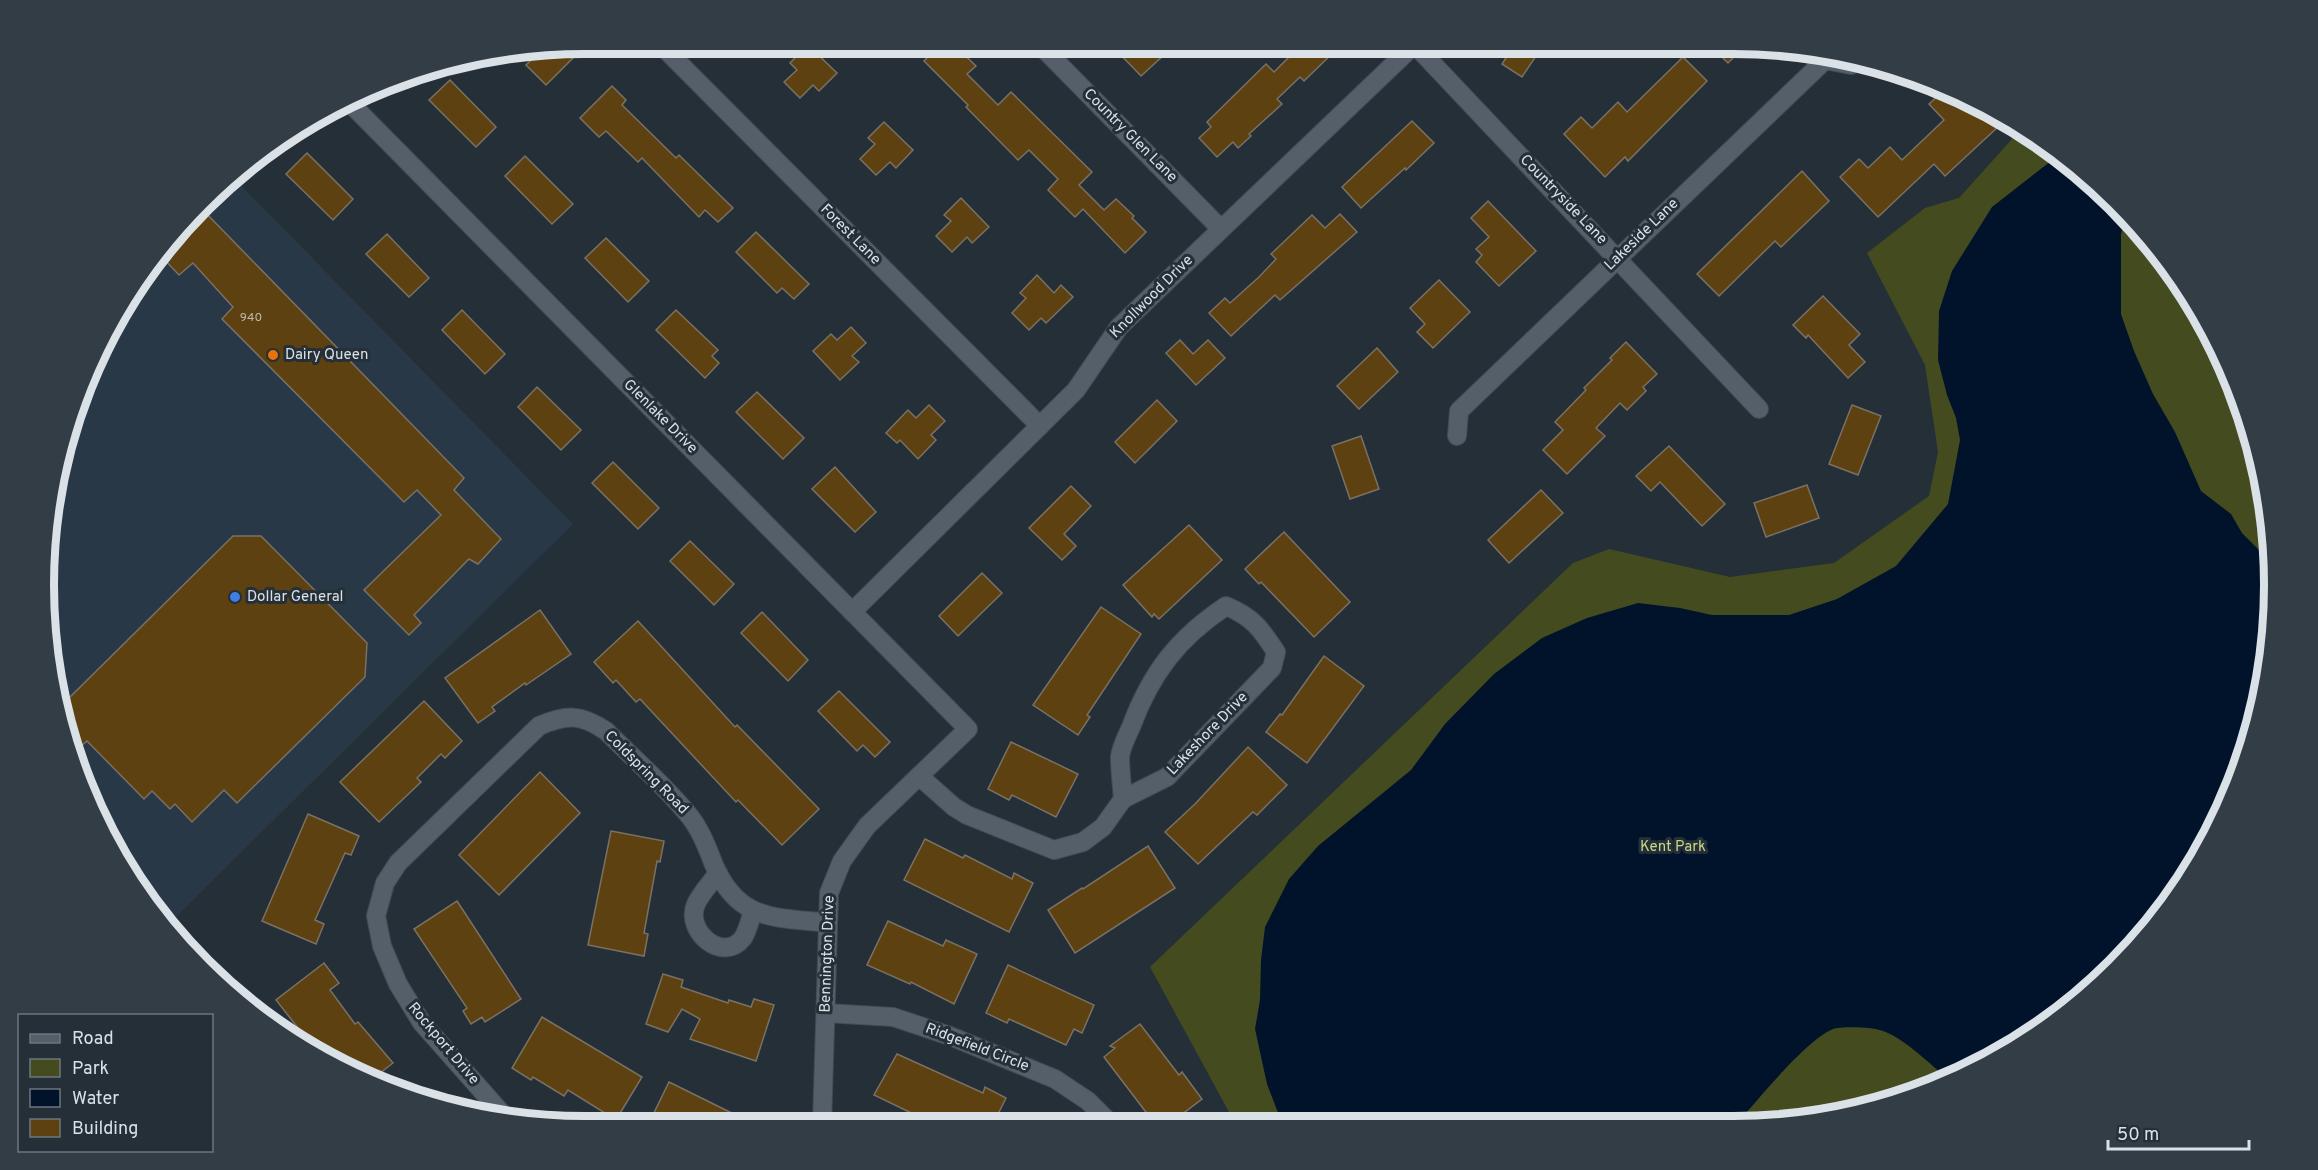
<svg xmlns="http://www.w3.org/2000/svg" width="2318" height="1170" viewBox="0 0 2318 1170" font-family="Overpass,sans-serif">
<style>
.built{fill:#283846}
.green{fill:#444c1f}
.water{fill:#00132b}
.building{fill:#5d4110;stroke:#7a7165;stroke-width:1.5}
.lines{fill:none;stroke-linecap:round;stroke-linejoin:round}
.street-casing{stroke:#434c54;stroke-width:20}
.street{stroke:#545f69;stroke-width:18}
.food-dot{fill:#e8710a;stroke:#252f38;stroke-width:2}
.shop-dot{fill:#3f7fe0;stroke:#252f38;stroke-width:2}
.labels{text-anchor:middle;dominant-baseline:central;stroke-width:6;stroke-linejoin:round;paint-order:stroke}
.number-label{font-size:12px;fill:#bbb9b1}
.street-label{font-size:15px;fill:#dae1e7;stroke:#252f38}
.poi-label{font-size:15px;fill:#dae1e7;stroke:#252f38;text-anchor:start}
.park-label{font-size:15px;fill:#c7d788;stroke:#252f38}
.rim{fill:none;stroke:#dae1e7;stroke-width:8}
</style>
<rect width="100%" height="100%" fill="#252f38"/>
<polygon class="built" points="233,177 573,524 170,923 99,824 48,655 54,479 116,314 178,228"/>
<polygon class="green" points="2021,129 2062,155 2140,228 2205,322 2246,411 2270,514 2273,620 2256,725 2219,824 2140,942 2062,1015 1940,1085 1804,1122 1235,1123 1150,967 1573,563 1609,549 1730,577 1834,563 1929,496 1938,452 1925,365 1867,253 1925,208 1959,198"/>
<path class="water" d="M2060 154 2125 214 2121 235V314L2134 351 2153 394 2175 432 2201 491 2231 514 2242 533 2271 562 2273 620 2256 725 2219 824 2140 942 2062 1015 1950 1080C1930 1065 1906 1039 1883 1031 1875 1027 1841 1026 1833 1029 1805 1041 1760 1098 1738 1122L1282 1123 1267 1084 1255 1029 1260 1000 1261 960 1265 927 1289 879 1318 846 1411 770 1445 724 1494 674 1542 638 1587 618 1638 603 1680 608 1712 615H1789L1837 599 1896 566 1948 504 1960 440 1956 418 1947 395 1938 360 1939 311 1952 271 1992 207Z"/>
<g class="building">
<polygon points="587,44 546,85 526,65 541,51"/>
<polygon points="941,44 953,44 976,66 967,74 998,105 1011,92 1092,172 1079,185 1104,210 1116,199 1134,216 1132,218 1146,232 1125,253 1083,209 1075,217 1048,190 1058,179 1029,150 1018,160 966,107 968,105 924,61"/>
<polygon points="1126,44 1176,44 1141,76 1118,52"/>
<polygon points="1302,44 1342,44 1304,81 1300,77 1277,99 1282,104 1249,134 1251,136 1238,148 1233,142 1217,157 1199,138 1211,127 1207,122 1266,64 1274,72"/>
<polygon points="1515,44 1544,44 1522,77 1502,64"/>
<polygon points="808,45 837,73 819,91 813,85 800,98 784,82 797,70 790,63"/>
<polygon points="1710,45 1746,45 1728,63"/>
<polygon points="1683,57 1707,81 1628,161 1625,157 1605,177 1564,134 1581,117 1592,128 1618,102 1627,112"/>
<polygon points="450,80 496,127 476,147 429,100"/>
<polygon points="612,86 626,100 622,105 676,158 679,155 733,208 718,222 705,210 699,217 642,158 638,162 606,131 599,137 580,118"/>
<polygon points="1945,89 1976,101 1999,126 1945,176 1934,164 1878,217 1840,177 1859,159 1868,168 1890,147 1902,160 1944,120 1929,104"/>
<polygon points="1412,121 1434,143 1406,170 1405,168 1361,208 1342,187"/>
<polygon points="884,122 913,150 896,168 890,162 876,175 860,159 875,144 868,138"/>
<polygon points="307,153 353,199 333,220 286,174"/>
<polygon points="525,156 573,204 552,224 505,176"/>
<polygon points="1802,171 1829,201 1781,247 1775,241 1719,296 1697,274"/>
<polygon points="961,198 989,227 972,243 967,237 952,252 936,236 951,221 944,215"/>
<polygon points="1488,201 1536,251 1499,286 1476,262 1482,255 1476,249 1489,237 1471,218"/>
<polygon points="200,207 464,478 454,490 501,539 478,564 469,559 414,615 421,623 409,635 364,590 441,515 417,490 404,502 222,319 233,307 193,263 179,275 159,254 178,228"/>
<polygon points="1340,214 1357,232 1280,300 1275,295 1231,336 1209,313 1225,298 1230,303 1259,277 1276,259 1271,254 1312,215 1325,228"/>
<polygon points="756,232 809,284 794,299 782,288 777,293 736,252"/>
<polygon points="387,234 429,278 409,297 366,254"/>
<polygon points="606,238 649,281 628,302 585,258"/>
<polygon points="1037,275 1054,293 1061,285 1073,297 1046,323 1041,318 1029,330 1012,313 1026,298 1020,293"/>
<polygon points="1439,280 1470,312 1433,348 1417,332 1425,324 1410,308"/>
<polygon points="1823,296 1860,334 1849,345 1865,362 1848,378 1808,335 1806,338 1793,325"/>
<polygon points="462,310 505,354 485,374 442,330"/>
<polygon points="676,310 718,350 712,356 719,363 705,378 656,330"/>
<polygon points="851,327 866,343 852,356 859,362 840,380 813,351 831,334 837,340"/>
<polygon points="1180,340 1193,354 1208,340 1225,358 1196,385 1166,353"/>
<polygon points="1626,342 1657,374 1643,387 1646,391 1627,410 1620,403 1596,428 1605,436 1567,474 1543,450 1563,430 1555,422 1586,390 1584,388 1612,360 1610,358"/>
<polygon points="1377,348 1398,372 1359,409 1337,386"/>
<polygon points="537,387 581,430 561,450 518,407"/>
<polygon points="757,392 804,438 783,459 736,412"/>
<polygon points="1157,400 1177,421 1135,463 1115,442"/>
<polygon points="929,405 945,421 931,435 936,440 918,459 900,440 897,443 886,433 908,410 916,418"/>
<polygon points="1852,405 1881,416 1858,475 1829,464"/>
<polygon points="1361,436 1379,489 1350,499 1332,446"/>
<polygon points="1669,446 1725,504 1702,526 1660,482 1651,491 1636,476"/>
<polygon points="613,462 659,508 638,529 592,483"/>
<polygon points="835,467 876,512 855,532 812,489"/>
<polygon points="1807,485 1819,518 1766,537 1754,503"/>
<polygon points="1071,486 1091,506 1064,534 1076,546 1062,560 1029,528"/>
<polygon points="1541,490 1563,513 1509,563 1488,540"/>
<polygon points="1189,525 1222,560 1159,619 1154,614 1152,617 1123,585"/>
<polygon points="1284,532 1350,602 1314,637 1261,582 1259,584 1245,569"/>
<polygon points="233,536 261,536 367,643 365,677 237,803 224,790 192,822 175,804 170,809 152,791 144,799 87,741 80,747 63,704"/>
<polygon points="690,541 734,584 714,605 670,561"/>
<polygon points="982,573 1002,593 958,636 939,616"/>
<polygon points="1101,607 1141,634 1087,715 1090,717 1078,735 1033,705"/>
<polygon points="540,610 571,654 526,685 525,683 492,707 495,711 478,723 445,678"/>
<polygon points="762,612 808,660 788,681 741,633"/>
<polygon points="638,621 735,727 737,725 819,809 782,845 738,800 736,802 640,699 636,702 616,680 613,683 594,662"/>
<polygon points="1324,656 1364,686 1307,763 1266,732 1280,714 1282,715"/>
<polygon points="839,691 890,742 875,757 863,745 857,751 818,711"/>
<polygon points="424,701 462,741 445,758 441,754 417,778 421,782 379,822 340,782"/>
<polygon points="1011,742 1078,774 1056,817 1012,795 1009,800 988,789"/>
<polygon points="1248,747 1287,785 1257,815 1253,812 1198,864 1165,832 1195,804"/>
<polygon points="540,772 580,813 499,895 459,855"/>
<polygon points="308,814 359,836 351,855 345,853 315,920 324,924 316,944 262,921"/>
<polygon points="611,831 664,841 660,862 657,861 644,933 648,934 644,956 588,945"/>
<polygon points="925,839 963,858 965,855 1012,879 1014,873 1033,883 1009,932 904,880"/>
<polygon points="1148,846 1175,888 1075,953 1048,910 1082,888 1083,889"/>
<polygon points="457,901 521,999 485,1022 482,1017 471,1024 463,1011 467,1008 414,929"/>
<polygon points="888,921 943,946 946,940 977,954 954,1004 911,982 910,984 867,965"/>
<polygon points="324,963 339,983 330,990 355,1024 358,1022 393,1063 371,1080 346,1071 313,1047 276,1000"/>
<polygon points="1008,965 1094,1005 1082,1033 1074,1029 1066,1045 1009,1019 1007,1023 986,1013"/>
<polygon points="663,974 683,980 681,987 728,1003 729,1000 751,1007 754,999 774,1005 756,1061 690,1039 700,1019 682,1009 668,1032 646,1024"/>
<polygon points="542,1017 642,1077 616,1120 568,1090 564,1096 533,1077 531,1080 512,1068"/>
<polygon points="1140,1024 1179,1075 1182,1072 1202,1099 1169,1124 1155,1124 1104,1057 1115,1048 1110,1046"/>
<polygon points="897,1054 983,1093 985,1087 1006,1098 993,1124 934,1124 874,1095"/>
<polygon points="669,1082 756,1125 648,1125"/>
</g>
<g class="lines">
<g class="street-casing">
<g id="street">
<polyline points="660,44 1040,426"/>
<polyline points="1039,44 1221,229"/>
<polyline points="1415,45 1759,409"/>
<polyline points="351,104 968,729 867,826 842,861 829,893 822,1125"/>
<polyline points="1457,436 1459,411 1825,60 1851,65"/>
<polyline points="852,612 1076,390 1119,327 1415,44"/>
<path d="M919 776 954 807 967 815 1054 850 1083 842 1103 827 1123 799 1167 777 1272 668 1276 652C1261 629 1253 617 1226 606 1178 638 1151 673 1131 727 1127 736 1121 747 1120 757 1120 771 1122 785 1123 799"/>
<path d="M718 873C711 883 701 893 696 904 684 931 723 964 743 938 748 930 750 920 753 911"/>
<polyline points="826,1013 893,1017 950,1036 1055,1079 1088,1101 1111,1124"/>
<path d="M506 1118 422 1023 398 984 382 946 376 916 385 883 398 863 539 726C567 714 581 714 606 731 633 758 663 784 687 813 700 828 707 847 714 865 739 922 775 917 828 923"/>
</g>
</g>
<use href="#street" class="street"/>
</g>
<circle class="food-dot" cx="273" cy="355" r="6"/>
<circle class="shop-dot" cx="235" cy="597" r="6"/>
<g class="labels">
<g class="number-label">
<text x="251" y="318">940</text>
</g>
<g class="street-label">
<text transform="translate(1130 136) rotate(45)">Country Glen Lane</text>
<text transform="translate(1563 200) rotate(46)">Countryside Lane</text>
<text transform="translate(850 235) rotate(45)">Forest Lane</text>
<text transform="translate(1642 235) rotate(-44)">Lakeside Lane</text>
<text transform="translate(1152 297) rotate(-45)">Knollwood Drive</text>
<text transform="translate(660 417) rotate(45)">Glenlake Drive</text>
<text transform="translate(1208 734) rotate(-46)">Lakeshore Drive</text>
<text transform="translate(646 773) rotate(45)">Coldspring Road</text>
<text transform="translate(828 954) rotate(-88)">Bennington Drive</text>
<text transform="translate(443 1044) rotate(50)">Rockport Drive</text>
<text transform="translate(977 1048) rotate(21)">Ridgefield Circle</text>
</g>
<g class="poi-label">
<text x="285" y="355">Dairy Queen</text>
<text x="247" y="597">Dollar General</text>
</g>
<g class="park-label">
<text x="1673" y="847">Kent Park</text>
</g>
</g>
<path d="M0 0H2318V1170H0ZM585 54H1733A531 531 0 0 1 2264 585V585A531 531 0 0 1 1733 1116H585A531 531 0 0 1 54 585V585A531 531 0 0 1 585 54Z" fill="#333d46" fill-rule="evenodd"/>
<path class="rim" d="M585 54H1733A531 531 0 0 1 2264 585V585A531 531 0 0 1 1733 1116H585A531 531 0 0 1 54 585V585A531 531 0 0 1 585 54Z"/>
<rect x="18" y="1014" width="195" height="138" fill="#252f38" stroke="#6d767e" stroke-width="1.5"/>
<rect x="30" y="1034" width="30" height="9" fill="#545f69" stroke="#6d767e" stroke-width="1.5"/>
<text x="72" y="1044" font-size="18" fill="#dae1e7">Road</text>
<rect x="30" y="1059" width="30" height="18" fill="#444c1f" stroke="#6d767e" stroke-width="1.5"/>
<text x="72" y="1074" font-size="18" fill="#dae1e7">Park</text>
<rect x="30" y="1089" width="30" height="18" fill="#00132b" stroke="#6d767e" stroke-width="1.5"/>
<text x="72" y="1104" font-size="18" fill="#dae1e7">Water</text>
<rect x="30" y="1119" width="30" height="18" fill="#5d4110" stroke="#6d767e" stroke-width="1.5"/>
<text x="72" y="1134" font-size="18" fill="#dae1e7">Building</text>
<path d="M2108 1140v9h141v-9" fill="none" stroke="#dae1e7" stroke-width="3"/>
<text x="2117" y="1140" font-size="18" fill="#dae1e7" stroke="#252f38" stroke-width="4.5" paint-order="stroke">50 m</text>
</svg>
